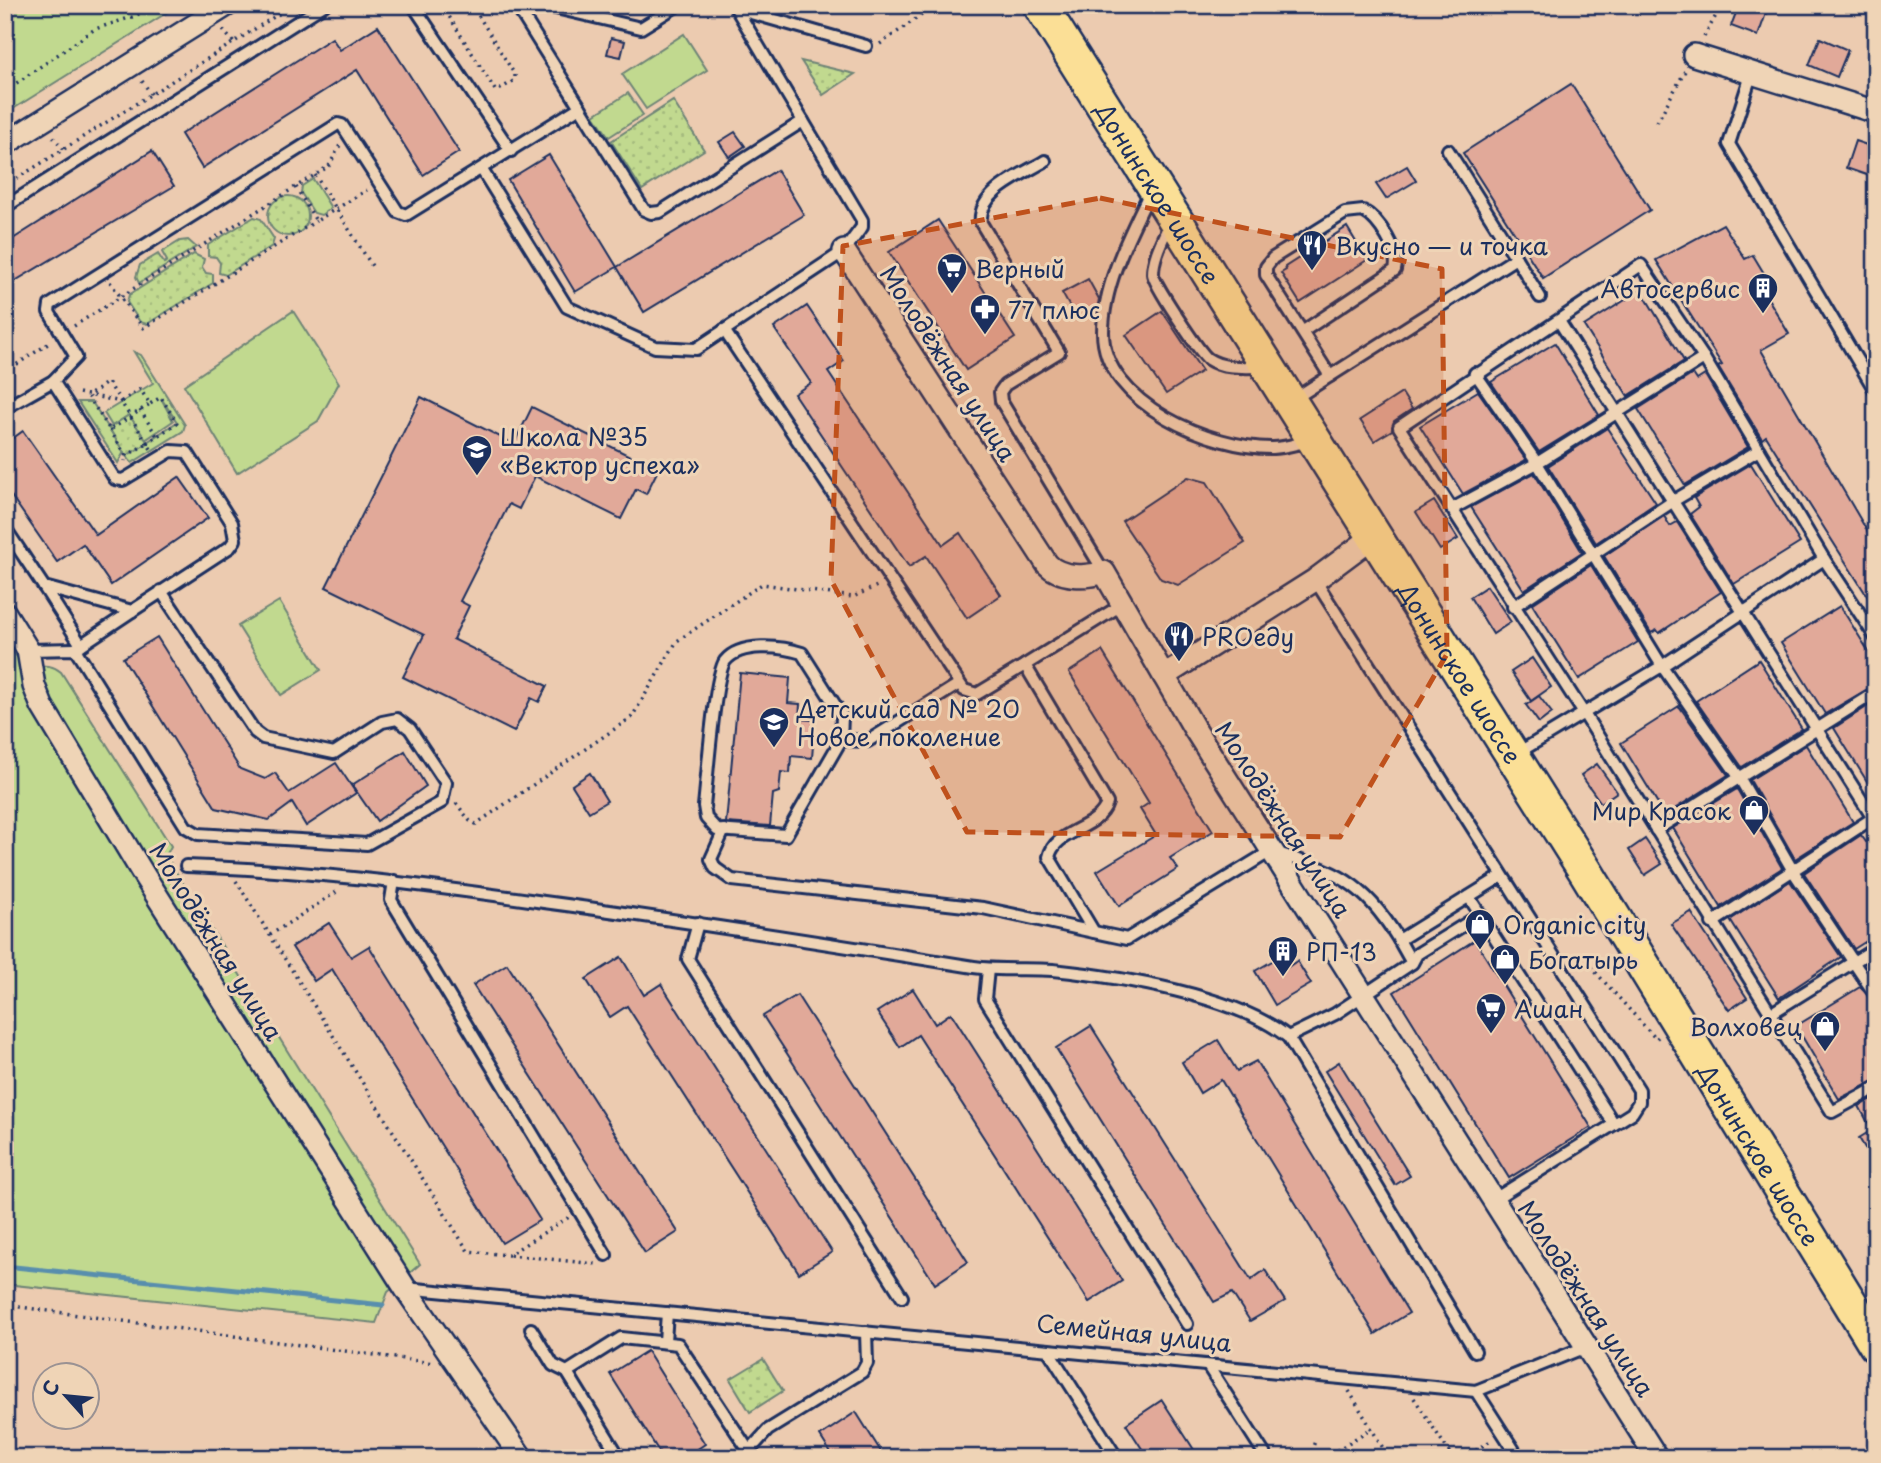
<svg xmlns="http://www.w3.org/2000/svg" width="1881" height="1463" viewBox="0 0 1881 1463" font-family="'Playpen Sans',sans-serif">
<style>
.green{fill:#c1d98f;stroke:#6e8476;stroke-width:2}
.park{fill:url(#park-dots);stroke:#6e8476;stroke-width:2}
.lines{fill:none;stroke-linecap:round;stroke-linejoin:round}
.stream{stroke:#598ead;stroke-width:5}
.building{fill:#e1a999;stroke:#1b2f5e;stroke-width:2}
.lane-casing{stroke:#1b2f5e;stroke-width:16}
.street-casing{stroke:#1b2f5e;stroke-width:26}
.primary-casing{stroke:#1b2f5e;stroke-width:38}
.path{stroke:#1b2f5e;stroke-width:3.5;stroke-dasharray:2 5;stroke-linecap:butt}
.lane{stroke:#efd4b6;stroke-width:10}
.street{stroke:#efd4b6;stroke-width:21}
.primary{stroke:#fbdf96;stroke-width:33}
.marked{fill:#bf511c;fill-opacity:0.2;stroke:#bf511c;stroke-width:5;stroke-dasharray:14 9;stroke-linejoin:round}
.labels{text-anchor:middle;dominant-baseline:central;stroke-width:6;stroke-linejoin:round;paint-order:stroke}
.street-label{font-size:24px;fill:#1b2f5e;stroke:#efd4b6}
.poi-label{font-size:24px;fill:#1b2f5e;stroke:#efd4b6;text-anchor:start}
</style>
<defs>
<pattern id="park-dots" width="8" height="8" patternUnits="userSpaceOnUse" patternTransform="scale(1.75)"><rect width="8" height="8" fill="#c1d98f"/><path d="M2 2h.1M6 6h.1" fill="none" stroke="#a5bb7e" stroke-width="1.8" stroke-linecap="round"/></pattern>
</defs>
<rect width="100%" height="100%" fill="#eccbb0"/>
<filter id="ink" filterUnits="userSpaceOnUse"><feTurbulence type="fractalNoise" baseFrequency=".0143" numOctaves="2"/><feDisplacementMap in="SourceGraphic" scale="14" xChannelSelector="R" yChannelSelector="G"/><feConvolveMatrix kernelMatrix="1 2 1 2 8 2 1 2 1" color-interpolation-filters="sRGB"/></filter>
<g filter="url(#ink)">
<g class="green">
<polygon points="5,5 179,5 5,114"/>
<polygon points="684,34 707,70 646,109 622,74"/>
<polygon points="628,93 643,115 609,137 594,115"/>
<polygon points="313,179 331,208 321,215 314,213 301,193 302,186"/>
<polygon points="293,311 339,383 318,421 237,473 184,385"/>
<polygon points="134,352 141,355 185,425 183,431 132,463 126,456 177,422 161,398 173,421 145,440 129,415 112,426 104,413 153,383"/>
<polygon points="78,402 92,402 124,452 118,463"/>
<polygon points="279,601 321,670 281,695 238,626"/>
<path d="M5 641C33 685 39 654 61 672L171 846 166 856 420 1264 388 1292 376 1323 5 1284Z"/>
</g>
<g class="park">
<polygon points="801,61 855,74 823,95"/>
<polygon points="673,101 704,150 642,190 611,141"/>
<circle cx="288" cy="216" r="20"/>
<polygon points="254,217 261,219 274,239 272,246 226,275 219,273 220,263 216,257 208,256 208,245"/>
<polygon points="188,240 196,247 139,283 136,277 140,265 158,254 164,263 167,261 162,252 180,241"/>
<polygon points="194,254 204,259 202,267 206,273 213,274 213,283 147,324 140,322 127,302 129,295"/>
<polygon points="129,415 148,443 126,456 109,428"/>
<polygon points="763,1359 783,1391 750,1412 730,1379"/>
</g>
<g class="lines">
<polyline class="stream" points="5,1266 383,1305"/>
</g>
<g class="building">
<polygon points="1739,5 1769,5 1758,36 1731,26"/>
<polygon points="378,26 459,152 423,175 357,70 202,168 181,134 332,38 340,50"/>
<polygon points="611,38 625,41 621,57 607,54"/>
<polygon points="1820,38 1848,50 1837,77 1809,65"/>
<polygon points="1571,84 1650,210 1543,278 1463,153"/>
<polygon points="735,132 745,146 729,157 719,142"/>
<polygon points="1855,141 1876,148 1872,177 1846,168"/>
<polygon points="152,151 174,186 5,287 5,244"/>
<polygon points="549,155 617,267 575,292 508,180"/>
<polygon points="1407,166 1416,181 1386,199 1376,184"/>
<polygon points="777,170 804,215 644,312 617,267"/>
<polygon points="938,220 1015,338 966,370 889,252"/>
<polygon points="1723,224 1745,259 1753,255 1765,275 1757,280 1789,334 1761,350 1876,546 1876,610 1766,436 1762,439 1718,367 1722,365 1656,260"/>
<polygon points="1347,227 1367,260 1300,303 1281,273 1286,270 1285,267"/>
<polygon points="1088,279 1099,299 1097,310 1077,320 1062,293"/>
<polygon points="1641,290 1684,361 1628,396 1584,326"/>
<polygon points="807,306 844,361 828,372 943,545 960,533 1001,595 967,618 926,556 909,567 794,394 811,383 774,328"/>
<polygon points="1162,311 1202,371 1166,394 1126,335"/>
<polygon points="1555,343 1599,415 1539,452 1491,382"/>
<polygon points="1693,374 1697,380 1705,375 1748,447 1685,485 1638,409"/>
<polygon points="1478,391 1526,460 1463,494 1420,426"/>
<polygon points="1402,393 1412,409 1394,421 1392,430 1374,441 1360,420"/>
<polygon points="421,397 514,444 532,407 658,470 646,494 636,489 621,519 535,476 519,509 509,504 460,601 469,606 453,639 547,686 539,702 531,698 514,732 403,677 424,635 326,587"/>
<polygon points="1607,428 1656,503 1596,543 1548,466"/>
<polygon points="23,431 96,535 179,477 208,518 111,585 83,544 57,562 5,487 5,444"/>
<polygon points="1751,464 1800,543 1734,584 1690,514 1699,507 1694,498"/>
<polygon points="1534,473 1582,552 1524,590 1471,507"/>
<polygon points="1188,477 1207,482 1245,543 1178,585 1161,579 1122,521"/>
<polygon points="1434,501 1458,539 1440,550 1416,512"/>
<polygon points="1664,516 1670,526 1677,522 1721,592 1659,633 1657,630 1651,633 1604,556"/>
<polygon points="1591,565 1638,642 1579,679 1532,604"/>
<polygon points="1487,586 1511,622 1493,634 1470,597"/>
<polygon points="1840,606 1876,663 1876,684 1825,714 1781,643"/>
<polygon points="157,637 240,769 265,779 275,773 289,793 336,763 356,793 306,826 292,803 269,820 216,808 123,658"/>
<polygon points="1102,651 1213,831 1170,858 1178,869 1119,906 1097,871 1156,835 1140,809 1149,803 1069,672"/>
<polygon points="1532,658 1551,687 1531,701 1511,672"/>
<polygon points="1759,660 1802,729 1742,767 1696,701"/>
<polygon points="740,673 790,678 788,703 800,704 799,719 815,720 812,758 791,756 790,773 781,772 779,792 773,794 770,826 726,823"/>
<polygon points="1539,696 1552,713 1539,723 1526,705"/>
<polygon points="1876,701 1876,796 1834,728"/>
<polygon points="1679,706 1728,775 1665,815 1621,743"/>
<polygon points="1806,745 1853,822 1795,859 1750,780"/>
<polygon points="405,751 426,786 377,821 352,785"/>
<polygon points="1597,764 1617,792 1601,803 1581,775"/>
<polygon points="590,773 607,801 589,812 572,785"/>
<polygon points="1737,789 1782,868 1721,907 1673,828"/>
<polygon points="1861,835 1866,842 1876,836 1876,935 1854,949 1804,873"/>
<polygon points="1645,839 1662,864 1645,875 1629,850"/>
<polygon points="1790,881 1841,957 1779,998 1730,920"/>
<polygon points="1691,912 1747,998 1729,1010 1671,924"/>
<polygon points="329,923 351,957 369,946 540,1220 502,1243 332,969 314,981 292,947"/>
<polygon points="1475,940 1591,1127 1509,1178 1394,992"/>
<polygon points="621,957 644,995 661,984 832,1252 799,1273 627,1006 610,1017 586,979"/>
<polygon points="1279,957 1286,968 1297,961 1311,984 1275,1005 1255,971"/>
<polygon points="507,964 678,1232 645,1253 473,985"/>
<polygon points="1860,987 1876,1004 1876,1080 1839,1099 1796,1026"/>
<polygon points="913,989 935,1024 951,1013 1122,1281 1089,1302 918,1035 900,1047 877,1012"/>
<polygon points="797,995 968,1262 935,1284 763,1016"/>
<polygon points="1091,1026 1251,1280 1265,1270 1285,1301 1250,1321 1232,1293 1214,1302 1056,1048"/>
<polygon points="1218,1040 1237,1071 1256,1061 1409,1313 1375,1334 1221,1080 1200,1093 1182,1062"/>
<polygon points="1339,1062 1410,1176 1395,1185 1325,1071"/>
<polygon points="1876,1097 1876,1166 1859,1138 1872,1130 1859,1106"/>
<polygon points="647,1351 705,1444 684,1458 663,1458 610,1374"/>
<polygon points="1162,1400 1191,1445 1199,1458 1148,1458 1126,1424"/>
<polygon points="856,1412 885,1458 834,1458 820,1436"/>
</g>
<g class="lines">
<g class="lane-casing">
<g id="lane">
<polyline points="413,5 511,151"/>
<polyline points="516,5 580,107"/>
<polyline points="543,5 641,28 678,5"/>
<polyline points="734,5 803,121"/>
<polyline points="737,9 866,46"/>
<polyline points="1751,75 1729,144 1876,392"/>
<path d="M1045 161C1022 175 977 192 981 223L1059 352 1005 385 1000 392 1001 401 1104 572"/>
<path d="M1150 192C1130 234 1103 284 1103 332 1103 404 1213 449 1273 448 1285 448 1298 443 1310 441"/>
<polyline points="5,207 324,5"/>
<path d="M1170 223C1163 239 1153 256 1153 274 1153 283 1200 353 1208 359 1223 369 1244 367 1261 367"/>
<polyline points="1516,258 1540,297"/>
<polyline points="1559,321 1876,823"/>
<polyline points="724,330 964,690 977,694 1025,665"/>
<polyline points="1475,373 1537,463 1662,666 1739,777 1793,871 1876,996"/>
<polyline points="1330,376 1516,258 1448,150"/>
<path d="M1294 399 1330 376 1266 275V267L1273 258 1345 213 1363 211C1379 219 1400 252 1395 270L1302 332"/>
<polyline points="5,408 53,381 76,357 49,312 50,305 338,124 342,125 398,212 406,215 580,107 644,210 651,213 660,212 803,121 862,220 862,227 844,251 696,349 655,347 567,307 482,170"/>
<polyline points="1452,509 1537,463 1704,358"/>
<polyline points="5,528 44,587 132,611 230,547 235,540 232,523 187,452 171,451 123,480 115,479 53,381"/>
<polyline points="1824,559 1704,358 1641,265 1399,427 1583,712 1832,1112 1876,1088"/>
<polyline points="1315,580 1639,1090 1639,1102 1632,1113 1493,1200"/>
<polyline points="44,587 81,645"/>
<path d="M1123 604 1025 665 1107 803C1099 830 1055 829 1049 857L1094 932 1127 939 1271 851C1337 872 1361 879 1399 940"/>
<polyline points="1513,607 1675,500 1759,450"/>
<polyline points="75,649 132,611"/>
<polyline points="28,650 75,649 186,827 198,834 367,844 442,802 446,783 410,729 397,719 382,722 334,753 263,738 255,732 161,591"/>
<path d="M841 740 842 716 802 653C781 646 740 642 725 661 714 676 707 781 704 806L706 818 717 830 786 835 841 740 868 741 959 684"/>
<polyline points="1516,754 1662,666 1824,559 1876,638"/>
<polyline points="724,830 711,859 715,868 732,880 983,908 1094,932"/>
<polyline points="1656,830 1876,692"/>
<path d="M186 866C306 870 425 885 544 902 688 921 831 944 974 967 1000 971 1026 968 1053 970 1120 977 1235 995 1288 1037L1475 1351"/>
<polyline points="394,881 391,900 606,1255"/>
<polyline points="1469,897 1614,1124"/>
<polyline points="698,923 688,959 902,1297"/>
<polyline points="1712,923 1876,816"/>
<polyline points="1412,963 1417,954 1480,915"/>
<polyline points="988,969 985,999 1187,1324"/>
<polyline points="1770,1014 1876,948"/>
<polyline points="1288,1037 1335,1014 1412,963 1399,940 1502,876"/>
<polyline points="405,1288 1476,1391 1588,1346"/>
<polyline points="531,1329 553,1365 567,1372"/>
<polyline points="665,1341 667,1313"/>
<polyline points="1048,1350 1117,1458"/>
<polyline points="1208,1366 1267,1458"/>
<polyline points="1476,1391 1519,1458"/>
<polyline points="620,1458 567,1372 621,1338 678,1344 749,1451 768,1430 862,1372 867,1363 866,1332"/>
<polyline points="739,1458 749,1451 753,1458"/>
</g>
</g>
<g class="street-casing">
<g id="street">
<polyline points="1694,55 1876,112"/>
<polyline points="5,144 227,5"/>
<path d="M844 251 1047 564C1060 578 1087 578 1104 572L1194 728 1657 1458"/>
<polyline points="5,613 28,650 34,686 42,706 145,877 405,1288 522,1458"/>
<polyline points="1164,676 1315,580 1374,536"/>
</g>
</g>
<g class="primary-casing">
<g id="primary">
<path id="s1" d="M1040 5 1586 872 1876 1345"/>
</g>
</g>
<g class="path">
<polyline points="442,5 495,90 499,90 515,80 515,75 472,5"/>
<polyline points="432,10 439,5"/>
<polyline points="223,30 234,43"/>
<polyline points="1704,37 1722,5"/>
<polyline points="880,44 936,5"/>
<polyline points="142,81 152,95"/>
<polyline points="5,91 95,29 135,16 155,5"/>
<polyline points="1657,122 1685,71"/>
<polyline points="53,137 64,149"/>
<polyline points="315,175 372,266"/>
<polyline points="5,186 293,5"/>
<polyline points="296,187 316,221 367,190"/>
<polyline points="110,282 143,328 316,221"/>
<polyline points="74,326 329,166 340,145"/>
<polyline points="5,372 51,342"/>
<polyline points="79,393 121,402"/>
<path d="M121 402 108 382 88 396 110 430 150 404 140 389 121 402C131 418 141 433 151 449"/>
<polyline points="140,410 157,436"/>
<polyline points="110,430 126,456 125,461"/>
<polyline points="147,443 177,423 161,397 150,404"/>
<polyline points="126,456 148,443"/>
<polyline points="456,803 470,821 476,824 632,717 677,641 762,584 853,597 877,586"/>
<polyline points="236,881 468,1251 508,1255 569,1217"/>
<polyline points="270,935 338,891"/>
<polyline points="1591,967 1656,1039 1658,1037"/>
<polyline points="510,1255 597,1264"/>
<polyline points="5,1305 433,1363"/>
<polyline points="1349,1391 1389,1458"/>
<polyline points="1414,1398 1453,1458"/>
<polyline points="1309,1458 1315,1441"/>
<polyline points="1325,1458 1370,1429"/>
<polyline points="1464,1458 1492,1440"/>
</g>
<use href="#lane" class="lane"/>
<use href="#street" class="street"/>
<use href="#primary" class="primary"/>
</g>
</g>
<path class="marked" d="M1100 198 1442 269 1447 654 1340 837 967 832 831 580 843 246Z"/>
<defs>
<g id="restaurant-pin" transform="scale(1.575)"><path d="M0 17L-7.5 6A9.5 9.5 0 1 1 7.5 6Z" fill="#1b2f5e" stroke="#efd4b6"/><path d="M-5-6h1v4h1v-4h1v4h1v-4h1v5L-1.5 .5V6h-2V.5L-5-1ZM5-6V6H3V1.5H1.5Q1.5-4 5-6Z" fill="#fff"/></g>
<g id="supermarket-pin" transform="scale(1.575)"><path d="M0 17L-7.5 6A9.5 9.5 0 1 1 7.5 6Z" fill="#1b2f5e" stroke="#efd4b6"/><path d="M-6-5.5h2.5l.6 2H6L4.5 2H-2.5L-4.4-4H-6ZM-1.5 3.2a1.3 1.3 0 1 0 .1 0ZM3 3.2a1.3 1.3 0 1 0 .1 0Z" fill="#fff"/></g>
<g id="building-pin" transform="scale(1.575)"><path d="M0 17L-7.5 6A9.5 9.5 0 1 1 7.5 6Z" fill="#1b2f5e" stroke="#efd4b6"/><path d="M-4-6H4V6H1V3H-1V6H-4ZM-2.5-4.3h1.7v1.8h-1.7ZM.8-4.3h1.7v1.8H.8ZM-2.5-1h1.7V.8h-1.7ZM.8-1h1.7V.8H.8Z" fill="#fff"/></g>
<g id="pharmacy-pin" transform="scale(1.575)"><path d="M0 17L-7.5 6A9.5 9.5 0 1 1 7.5 6Z" fill="#1b2f5e" stroke="#efd4b6"/><path d="M-2-6h4v4h4v4h-4v4h-4v-4h-4v-4h4Z" fill="#fff"/></g>
<g id="school-pin" transform="scale(1.575)"><path d="M0 17L-7.5 6A9.5 9.5 0 1 1 7.5 6Z" fill="#1b2f5e" stroke="#efd4b6"/><path d="M0-5L7-2L0 1L-7-2ZM-4 1L0 2.5L4 1V4Q0 6-4 4Z" fill="#fff"/></g>
<g id="shop-pin" transform="scale(1.575)"><path d="M0 17L-7.5 6A9.5 9.5 0 1 1 7.5 6Z" fill="#1b2f5e" stroke="#efd4b6"/><path d="M-5-2.5h2.3a2.7 3.5 0 0 1 5.4 0H5L5.5 6h-11ZM-1.5-2.5h3a1.5 2.3 0 0 0-3 0Z" fill="#fff"/></g>
</defs>
<g fill-rule="evenodd">
<use href="#restaurant-pin" x="1312" y="245"/>
<use href="#supermarket-pin" x="952" y="268"/>
<use href="#building-pin" x="1763" y="288"/>
<use href="#pharmacy-pin" x="985" y="309"/>
<use href="#school-pin" x="477" y="450"/>
<use href="#restaurant-pin" x="1179" y="636"/>
<use href="#school-pin" x="774" y="722"/>
<use href="#shop-pin" x="1754" y="810"/>
<use href="#shop-pin" x="1480" y="924"/>
<use href="#building-pin" x="1283" y="951"/>
<use href="#shop-pin" x="1505" y="959"/>
<use href="#supermarket-pin" x="1491" y="1008"/>
<use href="#shop-pin" x="1825" y="1026"/>
</g>
<g class="labels">
<g class="street-label">
<text stroke="none"><textPath href="#s1" startOffset="222">Донинское шоссе</textPath></text>
<text transform="translate(949 363) rotate(57)">Молодёжная улица</text>
<text stroke="none"><textPath href="#s1" startOffset="789">Донинское шоссе</textPath></text>
<text transform="translate(1284 819) rotate(57)">Молодёжная улица</text>
<text transform="translate(217 941) rotate(58)">Молодёжная улица</text>
<text stroke="none"><textPath href="#s1" startOffset="1356">Донинское шоссе</textPath></text>
<text transform="translate(1587 1298) rotate(57)">Молодёжная улица</text>
<text transform="translate(1134 1332) rotate(6)">Семейная улица</text>
</g>
<g class="poi-label">
<text x="1335" y="245">Вкусно — и точка</text>
<text x="975" y="268">Верный</text>
<text x="1740" y="288" text-anchor="end">Автосервис</text>
<text x="1008" y="309">77 плюс</text>
<text x="500" y="436">Школа №35<tspan x="500" dy="28">«Вектор успеха»</tspan></text>
<text x="1202" y="636">PROеду</text>
<text x="797" y="708">Детский сад № 20<tspan x="797" dy="28">Новое поколение</tspan></text>
<text x="1731" y="810" text-anchor="end">Мир Красок</text>
<text x="1503" y="924">Organic city</text>
<text x="1306" y="951">РП-13</text>
<text x="1528" y="959">Богатырь</text>
<text x="1514" y="1008">Ашан</text>
<text x="1802" y="1026" text-anchor="end">Волховец</text>
</g>
</g>
<rect width="1881" height="1463" fill="none" stroke="#efd4b6" stroke-width="28"/>
<rect x="14" y="14" width="1853" height="1435" fill="none" stroke="#1b2f5e" stroke-width="2.5" filter="url(#ink)"/>
<g transform="translate(66 1396) rotate(297)"><circle r="33" fill="#efd4b6" stroke="#9a9293" stroke-width="2"/>
<path d="M0-5L12 26L0 18L-12 26Z" fill="#1b2f5e"/>
<text y="-10" font-size="19" font-weight="bold" text-anchor="middle" fill="#1b2f5e">С</text>
</g>
</svg>
